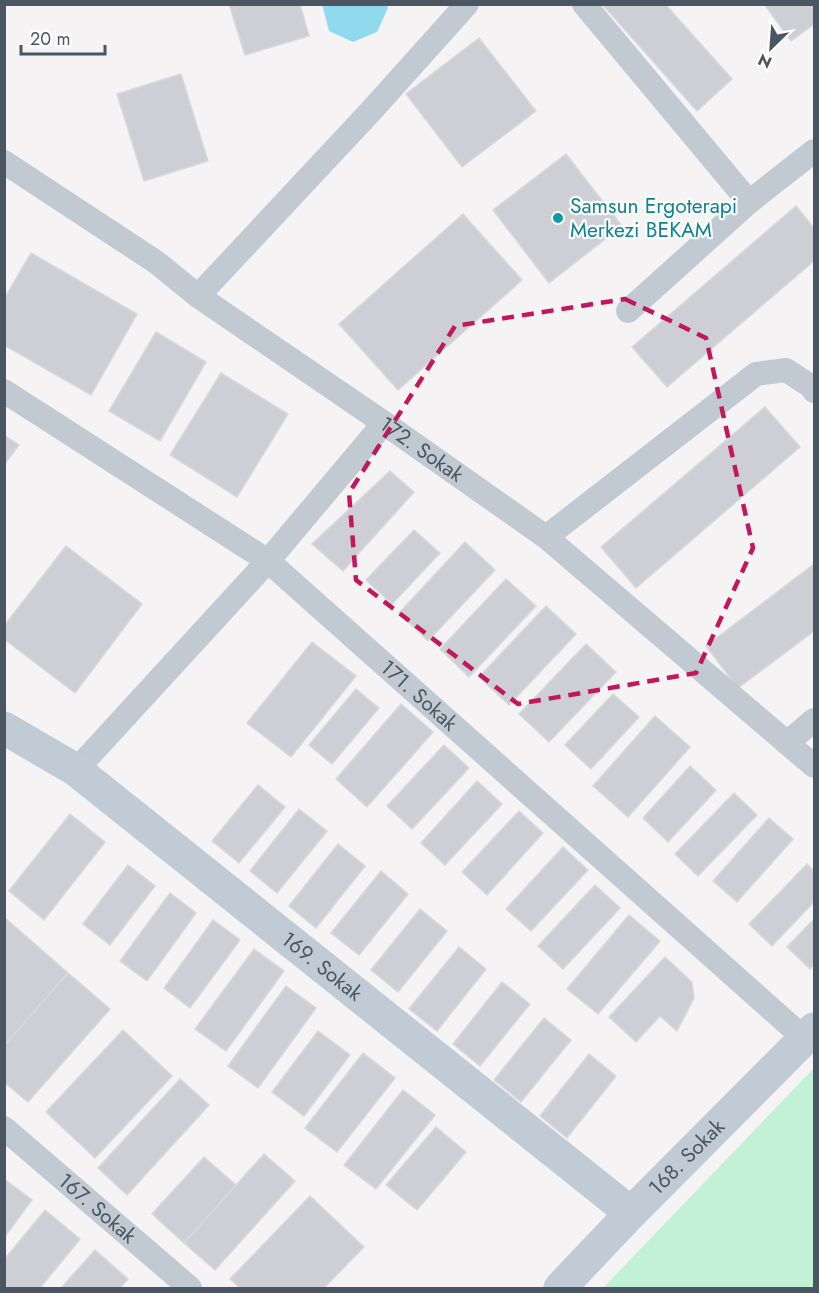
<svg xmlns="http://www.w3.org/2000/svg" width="819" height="1293" viewBox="0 0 819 1293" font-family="Jost,sans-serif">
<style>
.green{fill:#c3f1d5}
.water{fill:#90daee}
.building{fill:#cdcfd5;stroke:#d7d9de;stroke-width:1.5}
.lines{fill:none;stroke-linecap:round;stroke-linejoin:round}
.street{stroke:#c1cad2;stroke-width:24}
.secondary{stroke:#c1cbd6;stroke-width:33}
.marked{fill:none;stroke:#c2185b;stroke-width:4.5;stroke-dasharray:12 8;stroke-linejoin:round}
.culture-dot{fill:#0f9aa8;stroke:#fff;stroke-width:2}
.labels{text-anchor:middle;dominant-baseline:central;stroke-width:4.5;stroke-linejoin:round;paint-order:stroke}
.culture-label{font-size:21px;fill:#0d838f;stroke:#fff;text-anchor:start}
.street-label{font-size:21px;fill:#4a5661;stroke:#fff}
</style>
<rect width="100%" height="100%" fill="#f5f3f3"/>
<polygon class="green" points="814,1068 814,1288 603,1288"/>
<polygon class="water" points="322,4 387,5 388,8 377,32 353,42 329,31"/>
<g class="building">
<polygon points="229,4 300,4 309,36 245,55"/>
<polygon points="602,4 665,4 732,79 697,111"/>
<polygon points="764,4 814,4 814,24 791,41"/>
<polygon points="479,38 536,111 462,167 406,94"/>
<polygon points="181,74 208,161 144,181 117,94"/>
<polygon points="566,154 622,226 549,283 493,210"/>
<polygon points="796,206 814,228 814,261 667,387 632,347"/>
<polygon points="463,214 522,280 398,390 339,324"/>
<polygon points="31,253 137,314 91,395 4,345 4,299"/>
<polygon points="156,332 206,362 160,441 109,411"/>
<polygon points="221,373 288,414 237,497 170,455"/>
<polygon points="765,407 800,447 636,588 601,547"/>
<polygon points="4,435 19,445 4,465"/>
<polygon points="390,471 414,492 343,571 312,544"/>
<polygon points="414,530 440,553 392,604 366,580"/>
<polygon points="465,542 495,570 428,641 399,613"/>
<polygon points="66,546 142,604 75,693 4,639 4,626"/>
<polygon points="814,564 814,631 738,688 706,646"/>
<polygon points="506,579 536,606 469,677 440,649"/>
<polygon points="546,606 576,634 509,705 479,677"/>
<polygon points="312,642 356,676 291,757 247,723"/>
<polygon points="586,644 616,672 549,742 519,714"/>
<polygon points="356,689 379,708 332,764 309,745"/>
<polygon points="613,694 639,717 591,769 565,745"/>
<polygon points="401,704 433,732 367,807 336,779"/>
<polygon points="655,716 690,747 628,817 593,786"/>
<polygon points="444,745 469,768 412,829 387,806"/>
<polygon points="690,766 716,790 668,842 643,818"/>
<polygon points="477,781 502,804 445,865 421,843"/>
<polygon points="258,785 285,807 239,863 212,841"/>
<polygon points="734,793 757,815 698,876 675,854"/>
<polygon points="299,809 327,831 277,893 250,871"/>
<polygon points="519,811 543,833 487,895 462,872"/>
<polygon points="70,814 105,842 44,920 9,891"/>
<polygon points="769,818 793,839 737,902 713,881"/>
<polygon points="338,844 365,866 316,928 289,906"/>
<polygon points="563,847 588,870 531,931 506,909"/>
<polygon points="807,864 814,871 814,902 772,946 749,924"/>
<polygon points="128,865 155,886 110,945 83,924"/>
<polygon points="381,871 408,894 359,955 331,933"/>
<polygon points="595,885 620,908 563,969 538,946"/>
<polygon points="170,893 196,913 147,981 120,961"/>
<polygon points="420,909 447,931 398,992 371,970"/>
<polygon points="629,915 660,941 598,1014 567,989"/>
<polygon points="4,917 68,973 4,1046"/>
<polygon points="814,919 814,965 810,969 787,947"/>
<polygon points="213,920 240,940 190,1008 164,988"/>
<polygon points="459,947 486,969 437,1031 409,1009"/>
<polygon points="254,949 284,971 226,1051 195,1029"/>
<polygon points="665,957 692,982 694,998 677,1031 660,1016 636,1042 609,1017"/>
<polygon points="68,973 110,1009 28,1102 4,1082 4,1046"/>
<polygon points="502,982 530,1004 480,1066 453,1044"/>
<polygon points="286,986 316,1008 258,1088 228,1066"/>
<polygon points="544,1018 571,1040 521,1102 494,1080"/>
<polygon points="123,1030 172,1076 95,1158 46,1112"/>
<polygon points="318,1031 350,1055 304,1116 272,1092"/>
<polygon points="363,1053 395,1078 337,1152 305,1128"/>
<polygon points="589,1054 616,1076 567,1138 540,1116"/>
<polygon points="180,1079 209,1105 127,1195 98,1168"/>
<polygon points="403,1090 435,1115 376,1189 344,1165"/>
<polygon points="436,1127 466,1152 417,1210 386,1185"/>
<polygon points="264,1154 295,1181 215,1270 184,1243"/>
<polygon points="204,1157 236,1185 184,1243 152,1214"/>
<polygon points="4,1179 32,1200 4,1238"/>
<polygon points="310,1196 364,1247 324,1288 240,1288 230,1279"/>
<polygon points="45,1210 80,1239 40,1288 10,1288 4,1284 4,1260"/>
<polygon points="95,1250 128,1279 120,1288 61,1288"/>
</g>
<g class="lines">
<g class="street">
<polyline points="584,4 749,202"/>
<path id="s1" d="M4 162 156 262 198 296 384 423 546 537 814 766"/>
<polyline points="198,296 371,111 467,4"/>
<polyline points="628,311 749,202 814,151"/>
<path id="s2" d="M4 391 268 561 805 1039"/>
<polyline points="546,537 756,374 786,370 812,387 814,391"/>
<polyline points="787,743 814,720"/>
<polyline points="76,770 268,561 384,423"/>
<path id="s3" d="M4 1128 190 1288"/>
</g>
<g class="secondary">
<path id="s4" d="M4 728 76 770 631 1213"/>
<path id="s5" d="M560 1288 631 1213 814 1029"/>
</g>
</g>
<path class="marked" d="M625 299 706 338 753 548 696 673 518 704 356 580 349 493 455 326Z"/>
<circle class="culture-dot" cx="558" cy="218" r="6"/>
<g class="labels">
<g class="culture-label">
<text x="570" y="206">Samsun Ergoterapi<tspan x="570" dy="24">Merkezi BEKAM</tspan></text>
</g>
<g class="street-label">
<text stroke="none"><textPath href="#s1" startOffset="507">172. Sokak</textPath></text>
<text stroke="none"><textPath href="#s2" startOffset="516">171. Sokak</textPath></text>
<text stroke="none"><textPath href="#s4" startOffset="398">169. Sokak</textPath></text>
<text stroke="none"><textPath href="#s5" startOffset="182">168. Sokak</textPath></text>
<text stroke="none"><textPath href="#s3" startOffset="123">167. Sokak</textPath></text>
</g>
</g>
<rect width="819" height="1293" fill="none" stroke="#4a5661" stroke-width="12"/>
<g transform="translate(771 48) rotate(205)" stroke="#ffffff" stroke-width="4.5" paint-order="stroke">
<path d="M0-4.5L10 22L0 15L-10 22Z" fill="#4a5661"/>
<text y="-9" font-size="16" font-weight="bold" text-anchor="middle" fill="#4a5661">N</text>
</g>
<path d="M21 45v9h84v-9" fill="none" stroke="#4a5661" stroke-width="3"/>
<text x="30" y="45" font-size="18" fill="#4a5661" stroke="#ffffff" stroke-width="4.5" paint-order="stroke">20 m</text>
</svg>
